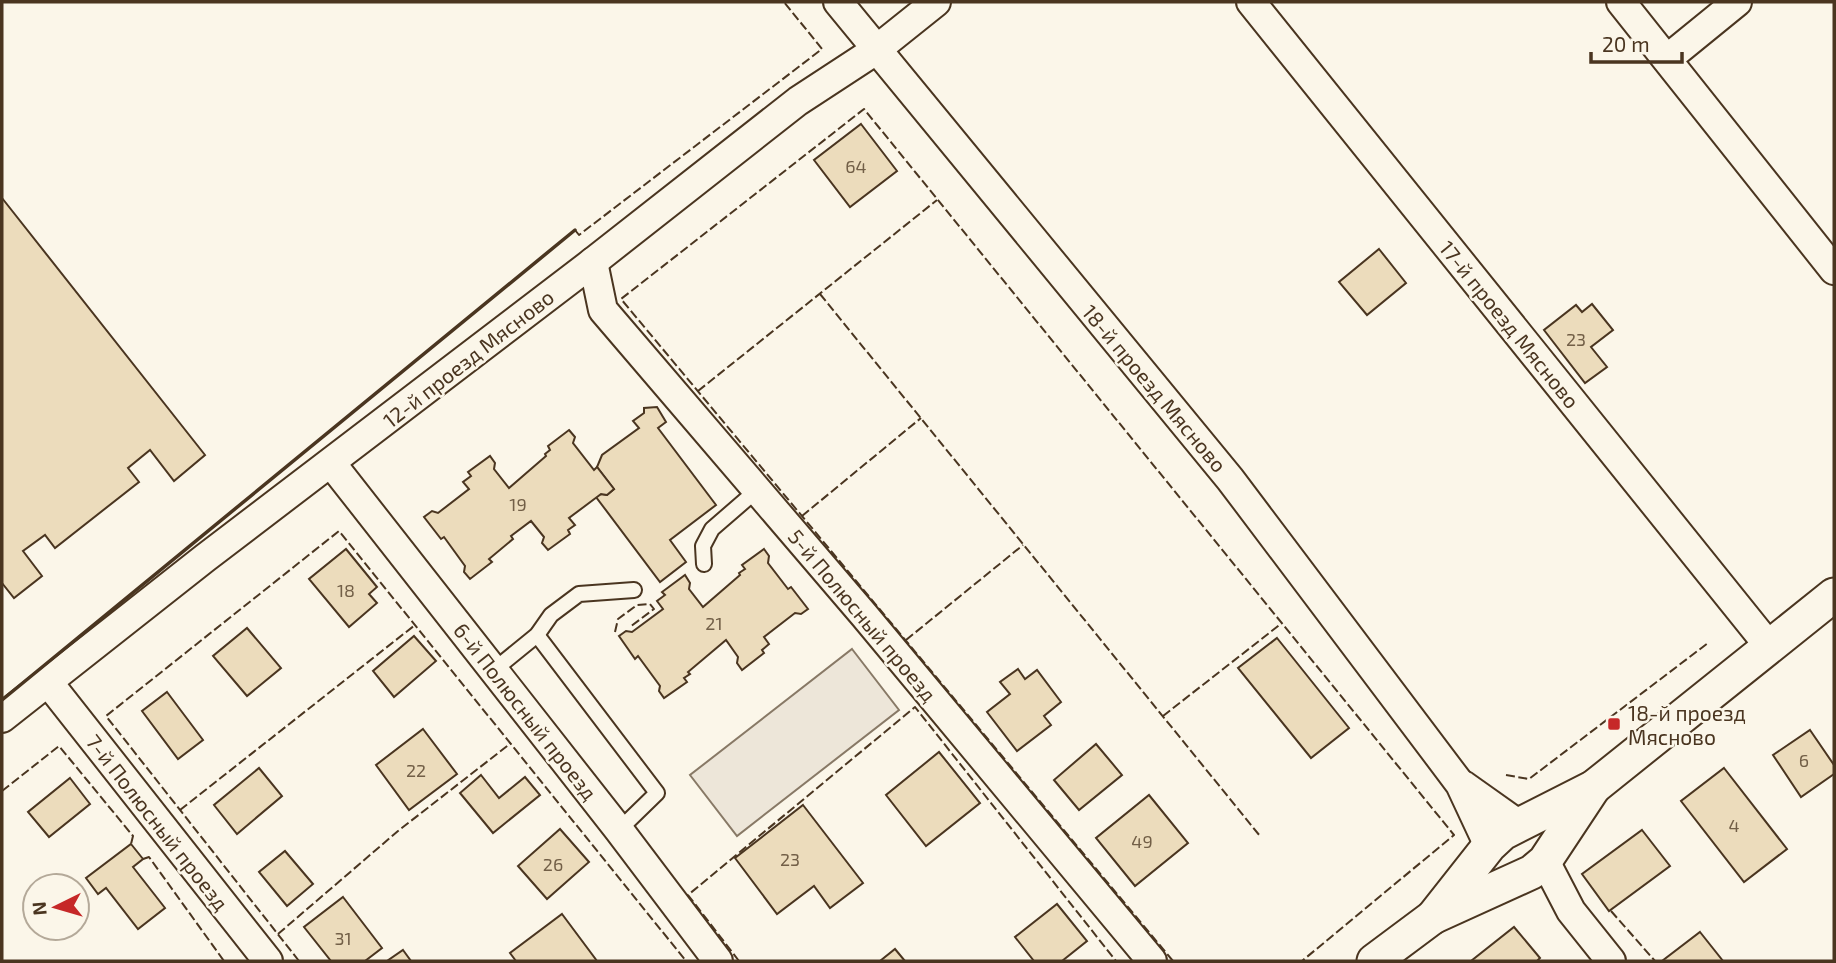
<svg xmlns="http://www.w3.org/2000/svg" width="1836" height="963" viewBox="0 0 1836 963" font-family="'Exo 2',sans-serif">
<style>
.green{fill:#ede6d9;stroke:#887966;stroke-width:2}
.building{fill:#ecdcbc;stroke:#4a3520;stroke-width:2}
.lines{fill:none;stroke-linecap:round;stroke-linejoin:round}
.service-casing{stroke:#4a3520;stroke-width:18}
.minor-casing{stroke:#4a3520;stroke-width:32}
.tertiary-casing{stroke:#4a3520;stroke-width:37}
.service{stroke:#fbf6e9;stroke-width:14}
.minor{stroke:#fbf6e9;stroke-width:28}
.tertiary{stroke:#fbf6e9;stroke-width:33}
.fence{stroke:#4a3520;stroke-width:2;stroke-dasharray:9 3.5;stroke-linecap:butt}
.wall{stroke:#4a3520;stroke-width:3.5}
.poi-dot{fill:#c62828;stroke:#fbf6e9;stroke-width:2.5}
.labels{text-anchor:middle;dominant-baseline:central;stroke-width:5;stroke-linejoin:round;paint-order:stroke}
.number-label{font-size:18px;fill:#725f47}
.street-label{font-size:21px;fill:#4a3520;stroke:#fbf6e9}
.poi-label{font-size:21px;fill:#4a3520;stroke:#fbf6e9;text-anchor:start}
</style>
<rect width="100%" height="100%" fill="#fbf6e9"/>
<polygon class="green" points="852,649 899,710 737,836 690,775"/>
<g class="building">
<polygon points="861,124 897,171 850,207 814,160"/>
<polygon points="2,198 205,455 174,481 150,450 128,468 139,482 55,548 45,535 23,551 42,576 14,598 2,583"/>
<polygon points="1379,249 1406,283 1367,315 1339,282"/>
<polygon points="1592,304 1613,330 1591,347 1607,367 1585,383 1544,330 1576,305 1582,312"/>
<polygon points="657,407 666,422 658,428 716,505 670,540 686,562 660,582 596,497 601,494 607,495 614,489 597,467 602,455 639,428 633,421 644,413 644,408"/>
<polygon points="569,430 575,437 573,443 594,470 597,467 614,489 607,495 601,494 569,518 575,525 568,530 570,534 548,550 542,543 544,537 531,521 511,536 513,539 489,559 492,562 470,579 464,572 465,566 444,537 441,539 424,517 432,511 438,513 469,489 463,482 471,476 468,472 490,456 495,463 494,469 509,488 546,456 545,454 550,450 548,446"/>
<polygon points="346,549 377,587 369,594 377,603 349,627 309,579"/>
<polygon points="764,549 769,556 768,563 788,589 791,587 808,609 801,614 795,613 764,637 769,644 762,650 764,653 742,670 737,663 738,657 726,640 688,672 690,674 684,678 687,682 664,698 659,691 660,686 638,656 635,659 619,636 626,631 632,632 663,609 657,601 665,595 662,592 685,575 690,583 689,589 703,607 740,575 739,573 745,569 742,565"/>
<polygon points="247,628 281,668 247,696 213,656"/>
<polygon points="414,636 436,661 394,697 373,671"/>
<polygon points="1277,638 1349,728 1311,758 1238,668"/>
<polygon points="1018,669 1025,679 1037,670 1061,702 1044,716 1051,725 1017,751 987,712 1010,694 1000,682"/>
<polygon points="167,692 203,740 178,759 142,711"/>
<polygon points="423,729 457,774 409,810 376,765"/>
<polygon points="1810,730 1834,765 1834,774 1801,797 1773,755"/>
<polygon points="1096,744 1122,775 1079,810 1054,780"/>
<polygon points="939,752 980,803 926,846 886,795"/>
<polygon points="259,768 282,796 237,834 214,805"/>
<polygon points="1724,768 1787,849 1744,882 1681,801"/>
<polygon points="481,775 499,798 525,777 540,795 493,833 460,793"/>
<polygon points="70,778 90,804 49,837 28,812"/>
<polygon points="1149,795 1188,843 1135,886 1096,838"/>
<polygon points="803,805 863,883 830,908 814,886 777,914 735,858"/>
<polygon points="560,829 589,862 547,899 518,866"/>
<polygon points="1642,830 1670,866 1609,911 1582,874"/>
<polygon points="131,844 143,859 133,867 165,908 138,929 106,888 98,894 86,878"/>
<polygon points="285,851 313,884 287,906 259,872"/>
<polygon points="343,897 382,948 365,961 331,961 304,927"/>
<polygon points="1057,904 1087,941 1062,961 1034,961 1015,937"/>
<polygon points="562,914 597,961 516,961 510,953"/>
<polygon points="1514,927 1540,958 1537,961 1471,961"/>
<polygon points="1700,932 1723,961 1662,961"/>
<polygon points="895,949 905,961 880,961"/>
<polygon points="403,950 411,961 387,961"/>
</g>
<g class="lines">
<g class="service-casing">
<g id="service">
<polyline points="704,564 703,546 712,529 757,490"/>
<polyline points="537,635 657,793 619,830"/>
<polyline points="494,670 537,635 551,615 579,594 634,590"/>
</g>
</g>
<g class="minor-casing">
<g id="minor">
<polyline points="838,2 1230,479 1460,784 1489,846"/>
<polyline points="1251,2 1769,646"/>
<polyline points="1621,2 1834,270"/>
<polyline points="1667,59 1737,2"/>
<polyline points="593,262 603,310 864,615 1152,961"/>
<polyline points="331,463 619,830 718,961"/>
<polyline points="48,682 268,961"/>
<polyline points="2,718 205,558 593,262 798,101 876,50 936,2"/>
<polyline points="1463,785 1518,824"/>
<polyline points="1545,861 1571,911 1611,961"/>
</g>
</g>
<g class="tertiary-casing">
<g id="tertiary">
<polyline points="1433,917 1489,846 1503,833 1594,787 1834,595"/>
<polyline points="1374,961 1433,917 1532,872 1545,861 1594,787"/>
</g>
</g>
<use href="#service" class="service"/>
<use href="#minor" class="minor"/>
<use href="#tertiary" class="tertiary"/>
<g class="fence">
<polyline points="575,230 579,235 822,49 784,2"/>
<polyline points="820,294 1260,836"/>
<polyline points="698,391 937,200"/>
<polyline points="802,516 921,418"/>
<polyline points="615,632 618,619 637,605 650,604 654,609 630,627"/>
<polyline points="906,640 1023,545"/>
<polyline points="1163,716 1282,623"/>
<polyline points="1506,775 1529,779 1708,643"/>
<polyline points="2,791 59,746 133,836 131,844"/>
<polyline points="180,810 415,625"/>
<polyline points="143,859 149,857 224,961"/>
<polyline points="1611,911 1655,961"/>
<polyline points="278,934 398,831 511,743"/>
<polyline points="299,961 106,716 339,531 686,961"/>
<polyline points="739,961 688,895 915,707 1116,961"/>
<polyline points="1173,961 621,299 864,109 1454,835 1302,961"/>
</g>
<polyline class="wall" points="2,700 575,230"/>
</g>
<rect class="poi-dot" x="1607" y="717" width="14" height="14" rx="3.5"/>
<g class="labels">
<g class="number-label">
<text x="856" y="166">64</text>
<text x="1576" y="339">23</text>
<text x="518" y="504">19</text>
<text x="346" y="590">18</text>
<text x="714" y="623">21</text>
<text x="1804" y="760">6</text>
<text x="416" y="770">22</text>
<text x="1734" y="825">4</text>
<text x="1142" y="841">49</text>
<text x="790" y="859">23</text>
<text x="553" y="864">26</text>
<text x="343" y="938">31</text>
</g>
<g class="street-label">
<text transform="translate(1510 324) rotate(51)">17-й проезд Мясново</text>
<text transform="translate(468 358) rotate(-38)">12-й проезд Мясново</text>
<text transform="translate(1155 388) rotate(50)">18-й проезд Мясново</text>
<text transform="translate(863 615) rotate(50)">5-й Полюсный проезд</text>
<text transform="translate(526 711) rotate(52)">6-й Полюсный проезд</text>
<text transform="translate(158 822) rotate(52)">7-й Полюсный проезд</text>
</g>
<g class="poi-label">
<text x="1628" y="712">18-й проезд<tspan x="1628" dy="24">Мясново</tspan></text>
</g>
</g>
<rect width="1836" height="963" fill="none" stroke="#4a3520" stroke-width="7"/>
<g transform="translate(56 907) rotate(265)"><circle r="33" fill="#fbf6e9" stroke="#b4a999" stroke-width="2"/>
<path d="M0-5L12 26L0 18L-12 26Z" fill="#c62828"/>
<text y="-10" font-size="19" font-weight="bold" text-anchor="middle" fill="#4a3520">N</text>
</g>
<path d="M1591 52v10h91v-10" fill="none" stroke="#4a3520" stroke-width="3.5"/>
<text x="1602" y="52" font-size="21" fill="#4a3520" stroke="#fbf6e9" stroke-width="5" paint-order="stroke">20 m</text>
</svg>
